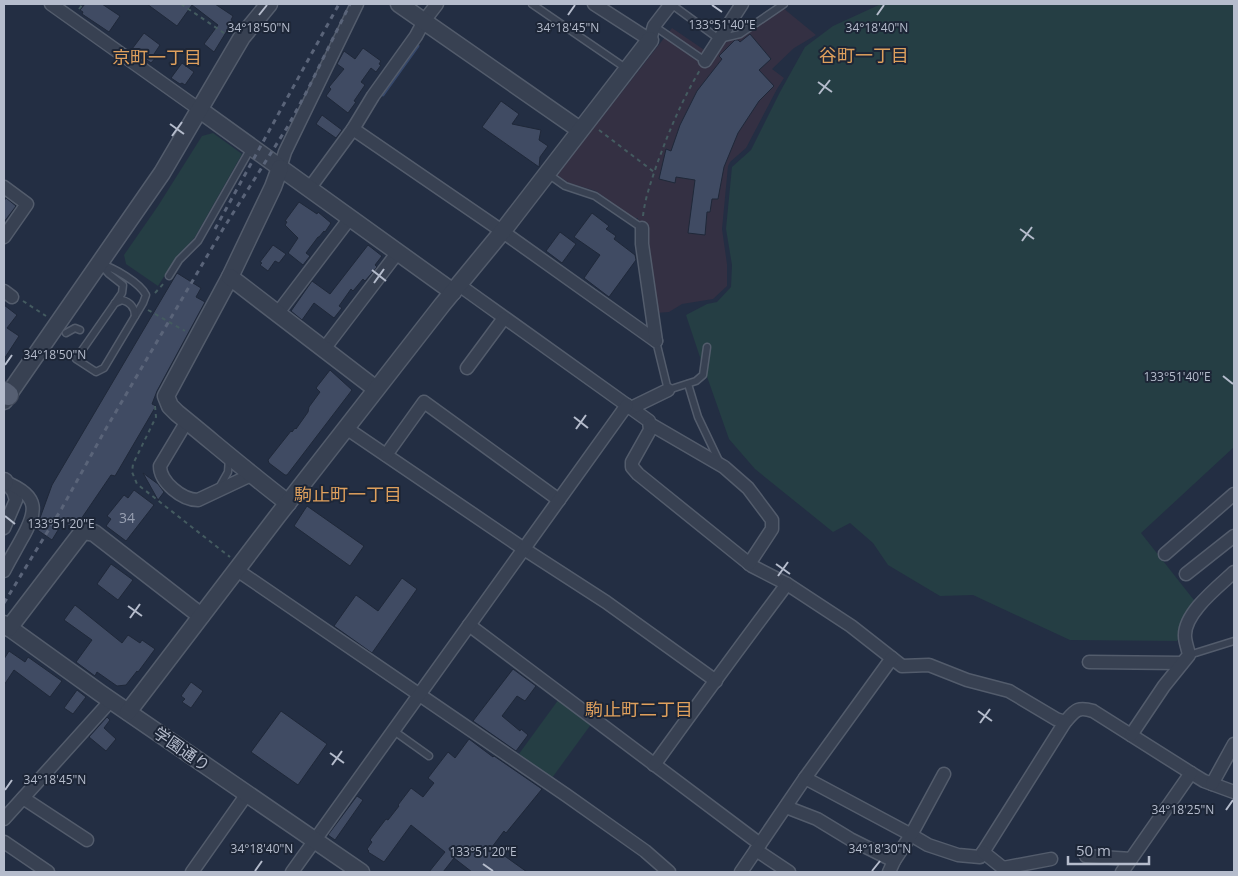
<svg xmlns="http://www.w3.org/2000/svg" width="1238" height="876" viewBox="0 0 1238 876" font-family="'Open Sans','Noto Sans JP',sans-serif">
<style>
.medical{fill:#343043}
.green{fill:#253e44}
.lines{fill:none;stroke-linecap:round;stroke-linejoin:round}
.stream{stroke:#36486b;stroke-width:3}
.building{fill:#404b63;stroke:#1f2839}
.service-casing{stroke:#535c6c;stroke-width:9}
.minor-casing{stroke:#535c6c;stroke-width:15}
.tertiary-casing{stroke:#535c6c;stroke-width:19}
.primary-casing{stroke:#424a5b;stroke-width:22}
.path{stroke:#445b60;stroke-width:2;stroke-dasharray:4 4;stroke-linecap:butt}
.service{stroke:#384152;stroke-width:6}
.minor{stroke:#384152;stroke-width:12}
.tertiary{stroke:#384152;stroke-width:16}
.primary{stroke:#565f72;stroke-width:20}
.rail{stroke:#5a6479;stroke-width:3;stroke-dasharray:5 5;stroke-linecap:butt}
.ticks{fill:none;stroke:#b5bccc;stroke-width:2}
.labels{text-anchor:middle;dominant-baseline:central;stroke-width:4;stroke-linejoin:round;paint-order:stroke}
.number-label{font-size:14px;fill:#98a0b2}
.street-label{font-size:16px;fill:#b5bccc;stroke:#1d2637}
.neighbourhood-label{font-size:18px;fill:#dfa05d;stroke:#1d2637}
.ticks-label{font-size:12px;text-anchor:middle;fill:#b5bccc;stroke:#1d2637;stroke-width:4;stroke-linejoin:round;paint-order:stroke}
</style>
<rect width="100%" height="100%" fill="#232e43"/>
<polygon class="medical" points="783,8 816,35 794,48 772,69 784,78 777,89 746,148 730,162 728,166 722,229 727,264 727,286 713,299 682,304 669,312 655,313 637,232 638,218 634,219 596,191 569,183 557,175 672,28 713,56 722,44 742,35"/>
<g class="green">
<polygon points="881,4 1234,4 1234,447 1141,533 1201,609 1177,641 1070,640 973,595 940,596 888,565 873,543 850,523 833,532 755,469 729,439 705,371 700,372 701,360 686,315 707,304 717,302 731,287 732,265 726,229 732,167 751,150 780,92 805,47 833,26"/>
<polygon points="213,133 242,154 195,237 172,264 158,286 126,264 124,255 158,206 202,136"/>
<polygon points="559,699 592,723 549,782 516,758"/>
</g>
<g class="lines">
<polyline class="stream" points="383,95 418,46"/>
</g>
<g class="building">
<polygon points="85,4 102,4 120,16 109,32 82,14 83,12 80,10"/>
<polygon points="147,4 215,4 233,16 231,20 233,21 214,52 204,44 218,25 192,5 177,26"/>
<polygon points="144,33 160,45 154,54 157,56 151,63 132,49"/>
<polygon points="750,34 771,59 759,70 774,86 759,101 738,133 724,167 718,199 712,199 710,212 707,212 705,235 688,233 695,180 676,177 675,183 659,179 666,149 671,151 680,125 697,91 722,59 719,56 735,40 738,40 740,42"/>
<polygon points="363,48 381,61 379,64 381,65 376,72 371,68 361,82 365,85 354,101 356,102 348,113 326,96 331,89 329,87 344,69 337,64 344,51 355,59"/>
<polygon points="182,63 194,72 185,85 182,83 180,84 171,78"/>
<polygon points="501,101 519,114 512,124 541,130 539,140 548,146 540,157 539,167 482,127"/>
<polygon points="322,115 342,130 336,138 316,124"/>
<polygon points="6,198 16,206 4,222 4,201"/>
<polygon points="299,202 317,214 318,212 331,223 325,232 324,231 319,237 318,237 306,253 310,256 303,265 288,253 298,238 285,225 287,222 285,221"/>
<polygon points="592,213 609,226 606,229 616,236 614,239 635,255 636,260 609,297 584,278 600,255 574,237"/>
<polygon points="560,232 576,244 562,263 546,251"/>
<polygon points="273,245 286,254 279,263 275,261 268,271 260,265 262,263 260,262"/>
<polygon points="368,245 382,256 375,265 377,267 365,281 363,279 353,291 351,289 339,306 342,308 334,318 314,303 302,320 291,311 312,281 330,294"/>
<polygon points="177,273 201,288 196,297 205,302 157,391 152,404 156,406 115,476 111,475 79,522 73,528 63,522 52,540 36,529 52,485"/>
<polygon points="4,305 17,315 7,328 19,336 4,359"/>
<polygon points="330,370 352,390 287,475 285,475 269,463 268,460 291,431 292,432 295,428 296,429 308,412 309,407 320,392 316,388"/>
<polygon points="143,473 158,484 164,492 158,500"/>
<polygon points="134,490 154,505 126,541 106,526 111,519 107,516 124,495 128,498"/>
<polygon points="307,506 364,546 350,566 294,526"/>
<polygon points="111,564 133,580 118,600 97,584"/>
<polygon points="402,578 417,589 372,653 334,626 356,595 378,611"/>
<polygon points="75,605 122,643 128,635 140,643 142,640 155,649 138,672 137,671 126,685 117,686 97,672 95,676 76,662 92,640 64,620"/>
<polygon points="9,651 25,662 28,657 62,681 50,697 14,670 4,685 4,659"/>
<polygon points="513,669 536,686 525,701 517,696 502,716 520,731 521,729 528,735 516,751 473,721"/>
<polygon points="191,682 203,691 191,708 182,702 185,699 181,696"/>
<polygon points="77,690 86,697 73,714 64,708"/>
<polygon points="281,711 327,744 298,785 251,752"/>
<polygon points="107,717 110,720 104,728 116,739 106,751 89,737"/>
<polygon points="469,739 493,757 494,756 542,789 506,833 504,831 492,847 527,872 472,872 454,858 443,872 429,872 445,852 411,825 384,862 368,852 369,851 367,849 372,842 370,840 386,819 388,820 399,806 398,805 411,788 423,797 434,783 428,778 448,752 455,758"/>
<polygon points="357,796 363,800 335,840 328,835"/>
</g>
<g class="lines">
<g class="service-casing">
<g id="service">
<polyline points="532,4 627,69"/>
<polyline points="671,4 719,39 740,34 784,4"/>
<polyline points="654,26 705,61"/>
<polyline points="548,174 565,186 595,196 642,228"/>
<path d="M100 264C113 267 140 283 146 295L143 303 104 368 96 372 76 359 122 293 123 285 109 274Z"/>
<polyline points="169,276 179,260 198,241 251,148"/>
<path d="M115 303 122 300C130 302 135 308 135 316"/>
<polyline points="66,333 75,328 80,330"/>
<polyline points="656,341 668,390 696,381 703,375 707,347"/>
<polyline points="688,384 698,417 719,461"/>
<polyline points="219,488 228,472 229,458"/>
<polyline points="1189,655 1234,641"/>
<polyline points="394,731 429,756"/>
</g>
</g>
<g class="minor-casing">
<g id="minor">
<polyline points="51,4 200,110"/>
<polyline points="594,4 650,40 654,26 671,4"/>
<polyline points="705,61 742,4"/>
<polyline points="353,129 496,227 656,341"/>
<polyline points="280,168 285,152 357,4"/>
<polyline points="4,187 27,204 4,237"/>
<polyline points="309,189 353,129 373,96 416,36 424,21 437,4"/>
<polyline points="642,228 642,244 656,341"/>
<path d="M459 285 649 421 650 430 632 462V467L638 474 752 566 787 584 851 626 902 666 929 665 967 680 1009 691 1056 719 1065 722C1075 711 1077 706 1093 711L1191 773 1204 781 1234 792"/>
<polyline points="4,291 12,297"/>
<polyline points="277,314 350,218"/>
<polyline points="324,349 398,252"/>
<polyline points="467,368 504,318"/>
<polyline points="631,408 668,390"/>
<path d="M187 421 160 466C160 482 182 500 198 500L251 475"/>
<polyline points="650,424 724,467 748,488 772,520 772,529 749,564"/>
<polyline points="346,428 524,549 606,602 716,681"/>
<polyline points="386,455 424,402 559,500"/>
<polyline points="4,528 16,500 13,491 7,484"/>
<polyline points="1165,554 1234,494"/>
<polyline points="237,570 566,795 645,851 669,872"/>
<path d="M4 571C9 561 15 551 21 540 37 512 41 496 5 482"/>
<polyline points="1186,574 1234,536"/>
<polyline points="469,625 760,844"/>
<polyline points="1089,662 1182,663"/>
<path d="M1131 735 1164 686 1189 655C1188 649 1185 642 1185 636 1184 613 1218 587 1234 572"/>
<path d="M654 765C698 704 742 644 787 584"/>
<polyline points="805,778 906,832 928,845 958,855 980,857 1065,722"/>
<polyline points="1212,784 1234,744"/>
<polyline points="23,798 87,840"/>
<polyline points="786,807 817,819 850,839 894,861"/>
<polyline points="4,819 105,707 110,700"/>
<polyline points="4,842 48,872"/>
<polyline points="756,850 789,872"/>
<polyline points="983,852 1003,868 1051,859"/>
<polyline points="1086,856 1131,859"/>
<polyline points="192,872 247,794"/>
<polyline points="292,872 627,405"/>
<polyline points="741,872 805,778 892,658"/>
<polyline points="889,872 894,861 911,835 944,774"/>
<polyline points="1122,872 1191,773"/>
</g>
</g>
<g class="tertiary-casing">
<g id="tertiary">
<polyline points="399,4 580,130"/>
<polyline points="200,110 453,292"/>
<path d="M280 168 273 187 230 277 166 396 170 406 177 413C214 443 250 474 288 503"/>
<polyline points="230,277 376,389"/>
<polyline points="4,401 162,173 242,37 269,4"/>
<polyline points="4,481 5,482"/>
<polyline points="4,624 100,693 361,872"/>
<polyline points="9,628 83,531 94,533 201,616"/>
<polyline points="128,712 276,518 442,305 502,232 650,40"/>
</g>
</g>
<g class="primary-casing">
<polyline id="primary" points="4,392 8,395"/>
</g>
<g class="path">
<polyline points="181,4 227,35"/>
<polyline points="79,9 83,4"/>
<polyline points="599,130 654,172"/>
<path d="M643 216C645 198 651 182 657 164 669 131 682 100 700 70"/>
<polyline points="155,293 165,282"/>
<polyline points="23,301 46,316"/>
<polyline points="148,310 185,331"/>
<polyline points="155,406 156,417 133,464 132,472 137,484 230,557"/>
</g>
<use href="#service" class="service"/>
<use href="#minor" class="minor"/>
<use href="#tertiary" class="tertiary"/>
<use href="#primary" class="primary"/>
<g class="rail">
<polyline points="215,229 339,4"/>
<polyline points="4,603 62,508 104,432 223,229 288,126 307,91 350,4"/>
</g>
</g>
<path class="ticks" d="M712 5 722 12M259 15 267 5M568 15 575 5M877 15 884 5M818 82 832 92M819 94 830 80M170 124 184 134M172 136 182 122M1020 229 1034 239M1022 241 1032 227M372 270 386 281M374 283 384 269M5 365 12 355M1223 376 1233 384M574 417 588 428M576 429 586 415M5 516 15 524M776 564 790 574M778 576 788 562M128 606 142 616M130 618 140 604M978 711 992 721M980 723 990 709M330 753 344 763M332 765 342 751M5 790 12 780M1226 810 1233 800M483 864 493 871M255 871 262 861M872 871 880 861"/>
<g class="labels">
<g class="number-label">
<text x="127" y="517">34</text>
</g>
<g class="street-label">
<text transform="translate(182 749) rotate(35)">学園通り</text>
</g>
<g class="neighbourhood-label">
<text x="864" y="55">谷町一丁目</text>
<text x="157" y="57">京町一丁目</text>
<text x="348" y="494">駒止町一丁目</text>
<text x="639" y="709">駒止町二丁目</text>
</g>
</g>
<g class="ticks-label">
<text x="722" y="29">133°51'40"E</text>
<text x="259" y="32">34°18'50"N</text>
<text x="568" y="32">34°18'45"N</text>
<text x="877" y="32">34°18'40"N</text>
<text x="55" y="359">34°18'50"N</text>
<text x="1177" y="381">133°51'40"E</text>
<text x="61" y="528">133°51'20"E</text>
<text x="55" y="784">34°18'45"N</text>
<text x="1183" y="814">34°18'25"N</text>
<text x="262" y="853">34°18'40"N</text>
<text x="880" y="853">34°18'30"N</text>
<text x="483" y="856">133°51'20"E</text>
</g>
<rect width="1238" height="876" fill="none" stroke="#b5bccc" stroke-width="10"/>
<path d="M1068 856v8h81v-8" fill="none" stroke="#b5bccc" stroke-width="2.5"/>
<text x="1076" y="856" font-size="15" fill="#b5bccc" stroke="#1d2637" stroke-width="4" paint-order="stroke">50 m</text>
</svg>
